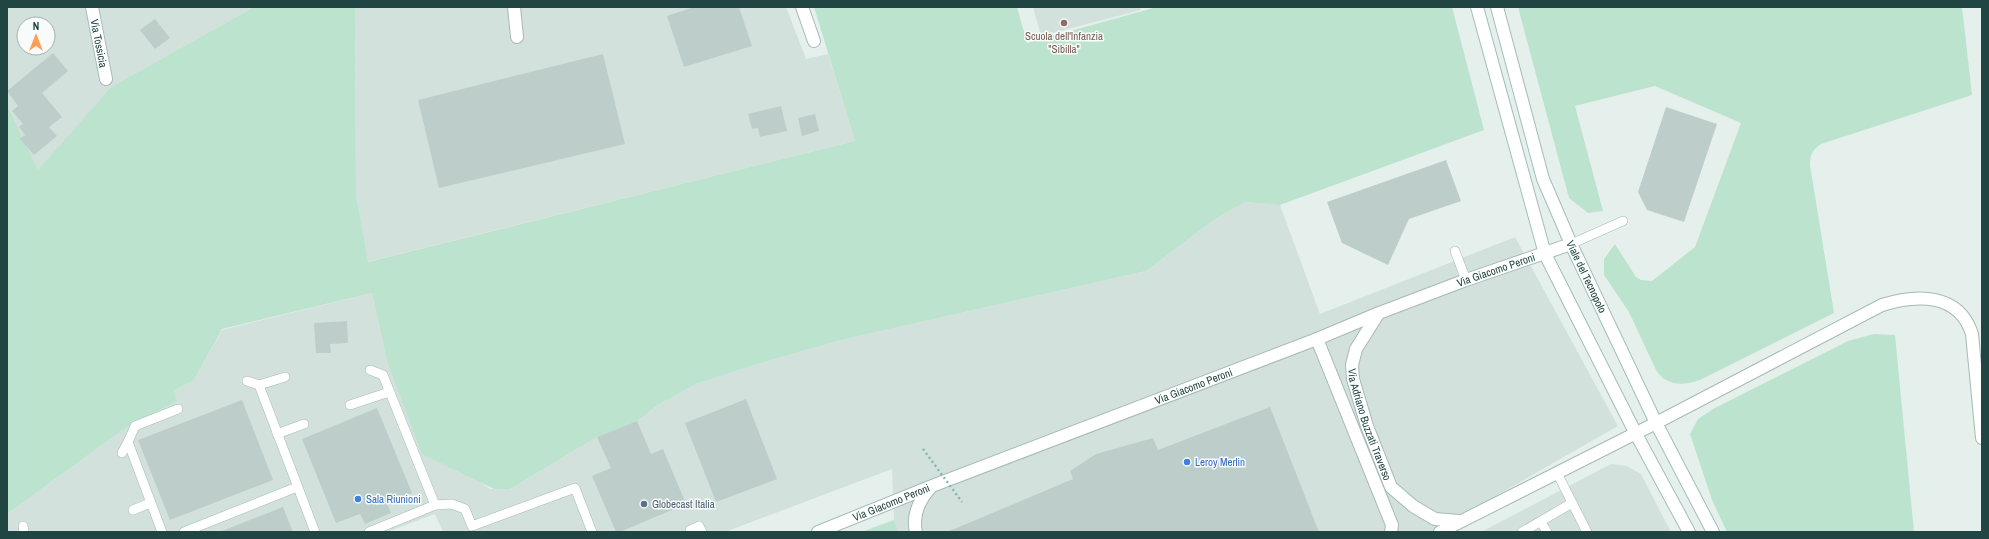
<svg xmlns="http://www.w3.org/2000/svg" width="1989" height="539" viewBox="0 0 1989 539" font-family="'Archivo Narrow',sans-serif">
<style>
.built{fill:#d3e1dd;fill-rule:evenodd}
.green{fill:#bce3ce}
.building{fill:#bdceca}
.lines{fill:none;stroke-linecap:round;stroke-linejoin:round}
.lane-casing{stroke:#a6b9b6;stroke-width:10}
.street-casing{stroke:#a6b9b6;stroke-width:14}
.secondary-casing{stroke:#a2bdb9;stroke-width:14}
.lane{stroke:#fff;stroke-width:9}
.street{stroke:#fff;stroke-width:12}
.secondary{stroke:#fff;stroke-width:12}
.path-bridge{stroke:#82b7b0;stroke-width:2.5;stroke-dasharray:2 3;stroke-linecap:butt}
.education-dot{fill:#8d6e63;stroke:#f7fbfa;stroke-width:1.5}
.shop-dot{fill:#3f7fe0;stroke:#f7fbfa;stroke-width:1.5}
.service-dot{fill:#5c6f8a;stroke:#f7fbfa;stroke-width:1.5}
.labels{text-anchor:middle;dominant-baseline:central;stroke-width:3;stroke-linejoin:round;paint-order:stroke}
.education-label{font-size:11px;fill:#785e54;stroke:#f7fbfa}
.street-label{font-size:11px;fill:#214542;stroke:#f7fbfa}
.shop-label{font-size:11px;fill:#366cbe;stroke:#f7fbfa;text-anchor:start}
.service-label{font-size:11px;fill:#4e5e75;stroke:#f7fbfa;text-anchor:start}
</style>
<rect width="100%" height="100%" fill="#e5f0ed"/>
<g class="built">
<path d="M7 7H254L111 87 38 171 7 105ZM24 24H48V48H24Z"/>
<polygon points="355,7 786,7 806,59 828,54 855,141 367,262 356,195"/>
<polygon points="1033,7 1140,7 1141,10 1041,36"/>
<polygon points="1245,202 1280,205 1320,314 1515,237 1618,426 1433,532 898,532 894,520 892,469 725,532 443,532 435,514 387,532 7,532 7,514 121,431 177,401 174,391 194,380 222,330 372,293 387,361 429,446 490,489 510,489 597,437 637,421 658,405 696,384 754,365 841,340 1146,271 1215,219"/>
<polygon points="1611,464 1627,466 1641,474 1671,532 1481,532"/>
</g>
<g class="green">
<polygon points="254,7 355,7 356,195 368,262 855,141 814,7 1017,7 1027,43 1157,7 1452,7 1484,130 1280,205 1245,202 1215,219 1146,271 841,340 754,365 696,384 658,405 637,421 597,437 510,489 494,489 422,454 387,361 372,293 222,329 194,380 174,391 177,401 121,431 7,514 7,105 38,170 111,87"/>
<path d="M1518 7H1962L1972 95 1821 144C1812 150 1810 155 1810 165L1834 313 1700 380C1683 386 1666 386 1656 370L1629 312 1604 275V259L1615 244 1636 277 1641 280 1652 281 1695 247 1741 123 1655 86 1575 106 1603 211 1588 213 1569 198Z"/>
<polygon points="1874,334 1895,335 1914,532 1727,532 1712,500 1690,434 1698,419 1713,409 1848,341"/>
<polygon points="894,520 898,532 861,532"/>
</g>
<g class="building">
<polygon points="694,7 739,7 752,46 684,67 667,16"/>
<polygon points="155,19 170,38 155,49 140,30"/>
<polygon points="53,53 68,71 42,93 62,117 49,127 57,136 34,155 20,139 25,135 19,127 23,124 12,111 18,106 7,91"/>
<polygon points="603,54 625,144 439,188 418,100"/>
<polygon points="781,106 787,131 760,137 758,128 752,129 748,114"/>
<polygon points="1666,107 1717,124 1684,222 1647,210 1638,192"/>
<polygon points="815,114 819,131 802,136 798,118"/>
<polygon points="1446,160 1461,201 1409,219 1388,265 1342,243 1327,202"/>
<polygon points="347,321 348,343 330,344 331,353 316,353 314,323"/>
<polygon points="746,399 777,479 716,502 685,423"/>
<polygon points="242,400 273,480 170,520 138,440"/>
<polygon points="1270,407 1319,532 947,532 1073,479 1070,471 1096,454 1153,438 1158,450"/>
<polygon points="377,408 412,493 387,503 391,513 365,524 360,514 336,523 302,439"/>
<polygon points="637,421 651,454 663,449 686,504 620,532 616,532 592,476 611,468 597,437"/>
<polygon points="283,507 293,532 222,532 222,531"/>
</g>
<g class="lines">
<g class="lane-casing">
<g id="lane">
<polyline points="1571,244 1623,221"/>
<polyline points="1455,251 1466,280"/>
<polyline points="247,381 259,385 315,532"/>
<polyline points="259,385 285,377"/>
<polyline points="350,405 389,392"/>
<polyline points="277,434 304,424"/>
<polyline points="122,453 128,442"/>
<polyline points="1557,473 1587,532"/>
<polyline points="435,505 452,504 465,509 472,526 575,488 592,532"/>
<polyline points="133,510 150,503"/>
<polyline points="1541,522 1547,532"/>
<polyline points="23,526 24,532"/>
<polyline points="690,530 699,526 702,532"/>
<polyline points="162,532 128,442 135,426 178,409"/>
<polyline points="184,532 297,487"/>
<polyline points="369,532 435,505 383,375 370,370"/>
<polyline points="1522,532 1572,503"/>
</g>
</g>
<g class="street-casing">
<g id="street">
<path id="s1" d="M92 7 106 79"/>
<polyline points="514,7 517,37"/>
<polyline points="802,7 814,41"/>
<path id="s2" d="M1378 314 1356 349 1352 365 1353 379 1367 426 1391 487 1413 506 1435 519 1459 521"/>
<polyline points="1317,339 1392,525 1391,532"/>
<path id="s3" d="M818 532 932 486 1317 339 1379 313 1466 280 1571 244"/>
<path d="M916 532C912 515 920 499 931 487"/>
<path d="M1440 532 1656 423 1882 305C1917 294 1959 293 1972 334L1982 438"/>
</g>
</g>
<g class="secondary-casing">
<g id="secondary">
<polyline points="1477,7 1545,254 1636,434 1689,532"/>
<path id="s4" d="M1497 7 1543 179 1571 244 1656 423 1713 532"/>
</g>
</g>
<use href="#lane" class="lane"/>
<use href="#street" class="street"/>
<use href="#secondary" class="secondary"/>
<polyline class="path-bridge" points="923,449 962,502"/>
</g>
<circle class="education-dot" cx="1064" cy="23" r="4"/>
<g class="shop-dot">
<circle cx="1187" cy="462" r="4"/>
<circle cx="358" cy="499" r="4"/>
</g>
<circle class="service-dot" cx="644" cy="504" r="4"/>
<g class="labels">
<g class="education-label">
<text x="1064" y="36">Scuola dell'Infanzia<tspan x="1064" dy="13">"Sibilla"</tspan></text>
</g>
<g class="street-label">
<text stroke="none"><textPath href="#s1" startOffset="37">Via Tossicia</textPath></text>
<text stroke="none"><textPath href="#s3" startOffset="727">Via Giacomo Peroni</textPath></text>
<text stroke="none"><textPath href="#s4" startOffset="285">Viale del Tecnopolo</textPath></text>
<text stroke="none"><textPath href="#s3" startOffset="403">Via Giacomo Peroni</textPath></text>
<text stroke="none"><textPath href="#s2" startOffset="120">Via Adriano Buzzati Traverso</textPath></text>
<text stroke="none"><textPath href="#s3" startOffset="79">Via Giacomo Peroni</textPath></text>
</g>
<g class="shop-label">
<text x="1195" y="462">Leroy Merlin</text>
<text x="366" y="499">Sala Riunioni</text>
</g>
<g class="service-label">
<text x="652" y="504">Globecast Italia</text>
</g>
</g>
<rect width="1989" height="539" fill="none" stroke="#214542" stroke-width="16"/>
<g transform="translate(36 36)"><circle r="19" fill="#f7fbfa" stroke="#a1b2b0"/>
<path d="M0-3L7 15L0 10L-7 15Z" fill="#ff9d54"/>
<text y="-6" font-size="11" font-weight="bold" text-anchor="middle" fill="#214542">N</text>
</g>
</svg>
